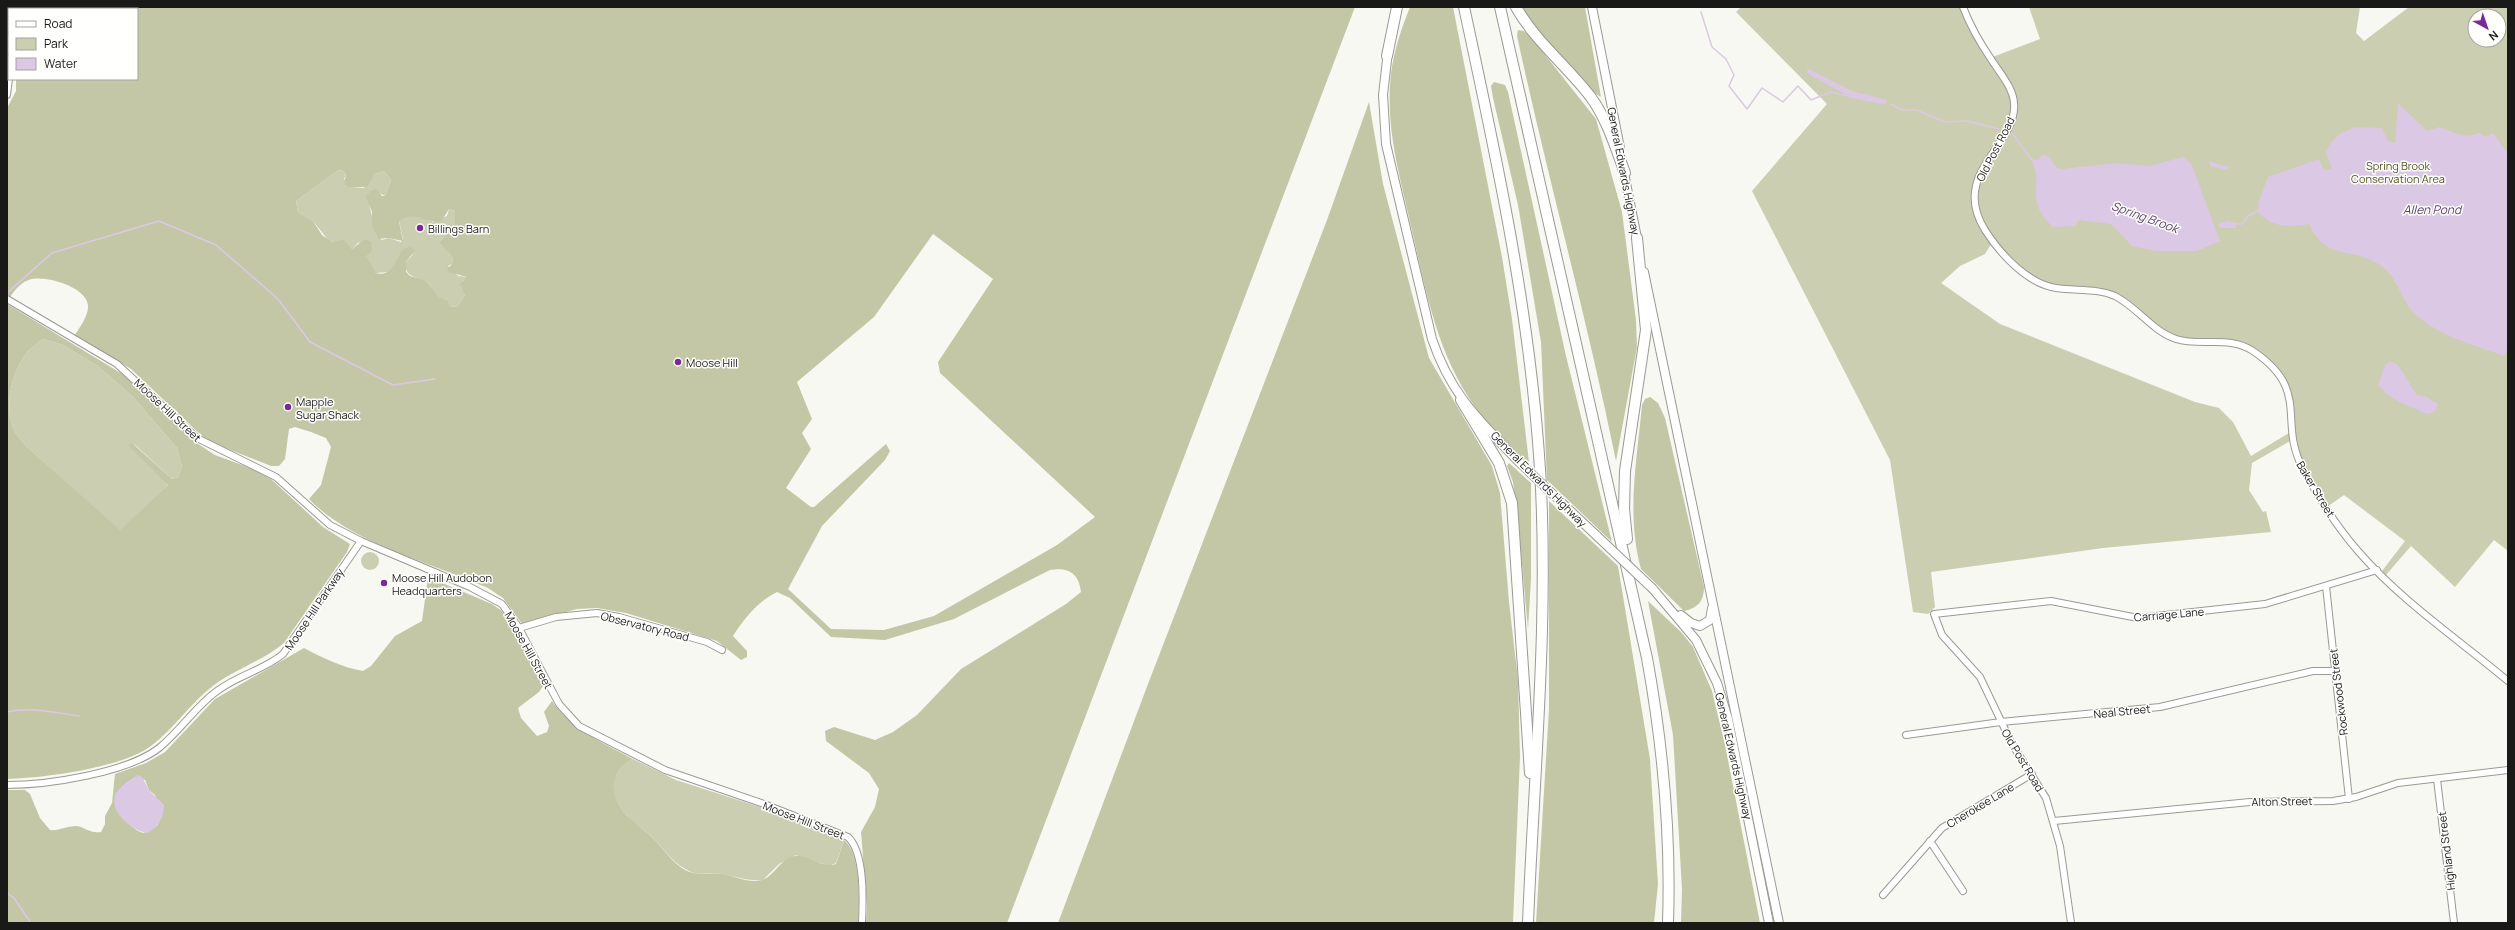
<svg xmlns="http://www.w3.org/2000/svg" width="2515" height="930" viewBox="0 0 2515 930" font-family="Manrope,sans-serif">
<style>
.green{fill:#cbceb1;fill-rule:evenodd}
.forest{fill:#c4c7a6;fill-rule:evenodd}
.water{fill:#dbc8e4}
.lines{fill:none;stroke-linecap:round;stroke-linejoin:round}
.stream{stroke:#dbc8e4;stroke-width:1.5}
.minor-casing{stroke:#9a9a94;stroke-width:8}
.major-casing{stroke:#9a9a94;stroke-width:10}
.highway-casing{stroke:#9a9a94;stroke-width:12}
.minor{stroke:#fff;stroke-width:6}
.major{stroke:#fff;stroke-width:8}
.highway{stroke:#fff;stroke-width:10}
.major-bridge-casing{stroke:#9a9a94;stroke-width:10;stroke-linecap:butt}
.major-bridge{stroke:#fff;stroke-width:8}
.poi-dot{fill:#7b2998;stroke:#fffffe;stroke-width:1.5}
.labels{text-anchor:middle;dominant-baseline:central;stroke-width:3;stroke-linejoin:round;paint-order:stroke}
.street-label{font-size:11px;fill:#191a17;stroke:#fffffe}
.park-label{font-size:11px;fill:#50531e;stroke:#fffffe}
.poi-label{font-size:11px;fill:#191a17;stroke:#fffffe;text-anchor:start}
.water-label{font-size:12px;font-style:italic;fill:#5e426a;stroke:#fffffe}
</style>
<rect width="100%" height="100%" fill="#f7f8f2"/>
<g class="green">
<path d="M1741 7H1963L1990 58 2040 39 2029 7H2360L2356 33 2364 41 2409 7H2508V551L2494 540 2455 587 2411 546 2386 575 2382 571 2405 541 2344 495 2327 507 2299 461 2291 412 2280 375 2244 347 2177 339 2111 294 2057 288 2026 275 1993 241 1985 254 1960 266 1941 283 2000 324 2195 402 2219 408 2233 422 2251 456 2289 433 2290 441 2252 463 2249 490 2263 512 2266 511 2271 532 2103 548 1931 572 1935 607 1928 614 1913 612 1890 460 1752 191 1827 104 1736 12ZM2475 16H2499V40H2475Z"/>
<path d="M342 170 346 174 344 179 352 187 364 188 375 174 384 171 391 180 385 196 373 190 368 194C368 209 375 220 376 235L382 240 388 238 401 242 403 239 399 220C411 212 422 217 433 222L447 216 449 209 455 211V223L439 243 453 258 452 264 448 266 458 276 468 277 463 281 465 295 457 307 449 306C445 300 442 301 437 297 433 293 432 287 429 284 419 276 403 279 406 262L414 253 388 272 376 273 367 261 359 242 352 249 347 245 329 241 313 221 298 212 296 201 337 171Z"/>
<path d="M43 339 63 345 99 367 133 397 177 448 182 467 178 477 172 479 133 443 168 485 120 531 27 447C21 440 14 433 12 424 5 404 12 375 23 358 27 350 36 344 43 339Z"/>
<circle cx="370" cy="561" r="9"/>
<path d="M633 759 676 780 763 808 841 838 844 841 836 863 829 866 796 855 779 864 763 880C745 882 729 873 712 873 706 873 697 875 691 872 675 865 666 852 655 840 647 831 636 825 627 816 609 797 607 770 633 759Z"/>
</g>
<g class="forest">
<path d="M7 7H1355L1007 923H866L867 907 861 832 875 807 879 789 869 773 826 741 825 731 834 727 875 740 893 732 917 715 961 669 1066 604 1081 592C1079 573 1068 567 1050 570L954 619 885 640 831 637 790 598 777 592C757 602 745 618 733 636L747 651V657L741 660 717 641 626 613 597 608 577 609 522 624 503 598 488 588C432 563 351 543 309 499L321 485 331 447 326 438 311 432 295 427 289 429 285 459 279 466H271L215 444 202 436 131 369 75 335C80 327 88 316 88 307 89 287 43 274 29 280 21 282 15 290 10 297L7 293V108L16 91V79H137V9H9V45ZM342 170 346 174 344 184 349 187H367L375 174 384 171 391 180 385 196H382L376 189 370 191 366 197 372 212V225L378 239 388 238 403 241 399 221C414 210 426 223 441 222L449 209 455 211V223L439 243 453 258 452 264 447 269 448 272 467 277 460 284 465 295 457 307 449 306 448 301 438 297 429 284 424 280 410 276 406 272V262L415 250 411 247 403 249C396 259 392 278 376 273L366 256 372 251 371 242 365 239 352 249 344 240 332 242 322 235 313 221 298 212 296 201 337 171ZM933 234 993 279 938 362 940 373 1095 517 1057 545 934 616 884 630 831 629 788 589 822 526 885 460 890 451 886 444 814 507H811L786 488 811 449 802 433 812 419 797 382 874 317Z"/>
<path d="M1410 7H1453L1502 257 1512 319 1529 462C1515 454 1502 440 1491 427 1438 367 1428 298 1410 222 1400 177 1387 132 1390 86 1391 59 1400 32 1410 7Z"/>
<polygon points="1521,7 1585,7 1601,97 1596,94 1535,28"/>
<path d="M1518 30 1524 31 1530 36 1596 119 1622 212 1636 320 1637 347 1616 461C1587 318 1548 179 1517 36Z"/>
<polygon points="1494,82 1505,85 1508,92 1566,356 1612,542 1547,480 1541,342 1518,205 1493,98 1491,86"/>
<polygon points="1369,102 1383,184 1429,358 1492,466 1500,493 1509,602 1518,680 1520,757 1513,923 1058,923 1148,684 1327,220"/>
<path d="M7 304 124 375 195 442 215 455 253 469 271 479 323 527 350 544 347 552 284 643C262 661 236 669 214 685 190 703 174 729 151 746 121 768 44 778 7 779ZM43 339 63 345 99 367 133 397 177 448 182 467 178 477 172 479 132 443 129 446 168 485 120 530 27 447C21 440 14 433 12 424 5 404 12 375 23 358 27 350 36 344 43 339Z"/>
<path d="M1650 397 1658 403 1665 418 1704 587C1704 601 1698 608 1684 611L1641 569C1626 515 1637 460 1642 405L1645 399Z"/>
<polygon points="1509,463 1531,483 1531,579 1528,629 1518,520 1513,482 1507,466"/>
<polygon points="1549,501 1618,566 1650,759 1658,884 1654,923 1536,923 1549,709"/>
<path d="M428 577 492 604 502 611 511 624 543 686 539 692 518 708 521 718 537 736 547 732 549 726 544 712 552 701C573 731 602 742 633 759 608 770 609 797 627 816 636 824 646 831 655 840 665 851 677 869 693 873 703 875 713 872 723 874 735 876 750 884 762 880 775 876 780 858 795 856 810 854 820 869 836 864L844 841 841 838C862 848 859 903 858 923H7V790H25L30 794 40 818 50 830C59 831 67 826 76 826 84 826 89 834 101 832L105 824V816L112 803 115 774 146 763 165 752 215 699 304 648C323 658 341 667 363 671L371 666 395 636 422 621ZM135 777 145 780 149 790 155 795 162 816 157 826 143 833C130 828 122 818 115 806L123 787Z"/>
<polygon points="1648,601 1682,633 1693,647 1712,691 1725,745 1760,923 1681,923 1682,889 1673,735"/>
</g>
<g class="water">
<polygon points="1807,68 1852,91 1887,100 1886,105 1849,96 1808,74"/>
<path d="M2398 103 2427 131 2439 127C2453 131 2464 140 2479 133L2486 137 2493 133 2508 154V348L2504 356C2475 345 2438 336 2415 314 2400 300 2398 276 2380 265 2352 246 2326 262 2309 224 2290 227 2273 228 2259 213L2258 203 2268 177 2319 159 2324 170 2332 169 2326 152 2333 140 2340 134 2355 127 2382 128 2388 141 2395 143Z"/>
<path d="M2043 154 2048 156 2057 168 2062 169 2116 163 2150 166 2183 157 2191 163 2220 241 2197 251H2156L2132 246 2111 224 2079 220 2075 226 2053 227C2023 198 2045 187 2031 159L2038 160Z"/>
<polygon points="2209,161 2228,167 2228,170 2210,166"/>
<polygon points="2227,221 2235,223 2236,228 2220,228 2218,224"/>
<path d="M2391 361 2398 365 2417 395 2427 397 2438 404 2435 411 2429 414 2423 413C2408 404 2387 400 2378 384L2386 364Z"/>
<path d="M138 775 142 777 149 790 164 805C164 816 158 829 147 833 133 831 110 813 115 796 117 788 131 779 138 775Z"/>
</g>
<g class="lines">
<g class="stream">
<polyline points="1701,12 1712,47 1726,59 1734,75 1729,86 1747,109 1762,88 1783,102 1798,86 1811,100 1831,92 1870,101"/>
<polyline points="1891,104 1902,110 1917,110 1945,122 1967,121 1999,129"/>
<polyline points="2012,133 2032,160"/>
<polyline points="2235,224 2242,224 2247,217 2259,210"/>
<polyline points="8,292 52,253 159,221 216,245 278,299 310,342 393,385 435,379"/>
<path d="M7 712C30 706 56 713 79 716"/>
<polyline points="7,893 14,898 31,923"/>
</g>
<g class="minor-casing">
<g id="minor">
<path d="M1963 7C1970 25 1980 43 1991 59 1999 72 2013 87 2014 103 2018 145 1949 173 1985 230 2000 254 2028 284 2056 288 2076 291 2097 288 2115 296 2137 307 2152 331 2176 339 2201 347 2229 335 2253 351 2312 391 2277 420 2303 469 2318 497 2337 527 2358 551 2401 601 2458 639 2508 681"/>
<polyline points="7,67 9,78"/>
<polyline points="7,95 9,79"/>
<path d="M7 299 117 364 197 438 276 477 330 525 361 541 470 587 502 604 519 628 559 704 579 726 665 770 764 804 848 837C865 853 863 901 862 923"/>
<polyline points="2326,586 2349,799"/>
<polyline points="519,628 556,617 597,613 619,617 707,642 722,650"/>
<polyline points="1906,735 2001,722 2160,707 2313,671 2334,671"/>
<polyline points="2437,779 2454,923"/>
<path d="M7 785C47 785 127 773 159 748 180 731 195 707 217 691 238 675 264 670 283 654L361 541"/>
<polyline points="2054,821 2250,802 2333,801 2356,797 2398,783 2508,770"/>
<polyline points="1930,841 1963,891"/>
<polyline points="1883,895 1942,828 2032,774"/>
<polyline points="2071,923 2060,846 2046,798 2012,744 1980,677 1942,635 1934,614 2051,601 2138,618 2265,604 2377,570"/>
</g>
</g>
<g class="major-casing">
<g id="major">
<polyline points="1592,7 1620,148"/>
<path d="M1388 51 1383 95 1386 144 1432 339C1451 395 1479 420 1518 461"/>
<polyline points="1623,168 1638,243"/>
<polyline points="1644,272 1779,923"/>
<polyline points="1562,503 1597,536"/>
<polyline points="1653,589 1696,640 1717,683 1728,719 1769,923"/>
<polyline points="1681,615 1691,623 1700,626 1710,620 1712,608"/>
</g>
</g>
<g class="highway-casing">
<g id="highway">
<path d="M1464 7C1497 160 1530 312 1540 469 1549 620 1534 772 1528 923"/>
<path d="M1500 7 1647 658C1663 746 1671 834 1668 923"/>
<path d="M1516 7C1535 41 1566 65 1590 96 1607 119 1615 146 1625 173"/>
<polyline points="1387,56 1397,7"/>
<polyline points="1461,400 1499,463 1512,503 1530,773"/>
<polyline points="1627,539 1624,509 1625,471 1646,330 1637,238"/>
</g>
</g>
<use href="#minor" class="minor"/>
<use href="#major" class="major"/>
<use href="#highway" class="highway"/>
<g class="major-bridge-casing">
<g id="major-bridge">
<polyline points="1518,461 1562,503"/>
<polyline points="1597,536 1653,589"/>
</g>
</g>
<use href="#major-bridge" class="major-bridge"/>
</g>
<g class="poi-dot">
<circle cx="420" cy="228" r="4"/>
<circle cx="678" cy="362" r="4"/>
<circle cx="288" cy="407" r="4"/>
<circle cx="384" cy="583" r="4"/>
</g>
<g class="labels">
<g class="street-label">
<text transform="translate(1995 149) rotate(-63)">Old Post Road</text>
<text transform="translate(1624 171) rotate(79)">General Edwards Highway</text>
<text transform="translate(168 410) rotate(43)">Moose Hill Street</text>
<text transform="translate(1539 479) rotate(45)">General Edwards Highway</text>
<text transform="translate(2316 489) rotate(59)">Baker Street</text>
<text transform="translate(314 609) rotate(-56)">Moose Hill Parkway</text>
<text transform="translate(2169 614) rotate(-5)">Carriage Lane</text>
<text transform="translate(645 626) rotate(14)">Observatory Road</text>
<text transform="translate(529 650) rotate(61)">Moose Hill Street</text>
<text transform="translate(2338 692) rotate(-97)">Rockwood Street</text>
<text transform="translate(2122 711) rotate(-6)">Neal Street</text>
<text transform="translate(1734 756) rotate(77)">General Edwards Highway</text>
<text transform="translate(2023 760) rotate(59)">Old Post Road</text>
<text transform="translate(2282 801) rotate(-1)">Alton Street</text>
<text transform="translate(1980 805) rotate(-31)">Cherokee Lane</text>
<text transform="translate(804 820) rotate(21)">Moose Hill Street</text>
<text transform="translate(2446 851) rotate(-97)">Highland Street</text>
</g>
<g class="park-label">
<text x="2398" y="165">Spring Brook<tspan x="2398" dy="13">Conservation Area</tspan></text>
</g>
<g class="poi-label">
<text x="428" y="228">Billings Barn</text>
<text x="686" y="362">Moose Hill</text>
<text x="296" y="401">Mapple<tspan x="296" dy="13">Sugar Shack</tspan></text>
<text x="392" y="577">Moose Hill Audobon<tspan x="392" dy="13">Headquarters</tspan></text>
</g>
<g class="water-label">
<text x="2432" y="209">Allen Pond</text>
<text transform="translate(2145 217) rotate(20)">Spring Brook</text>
</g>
</g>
<rect width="2515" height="930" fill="none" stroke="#191a17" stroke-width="16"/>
<rect x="8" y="8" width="130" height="72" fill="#fffffe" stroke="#a3a3a2"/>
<rect x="16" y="21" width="20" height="6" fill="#ffffff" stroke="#a3a3a2"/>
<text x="44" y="28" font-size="12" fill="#191a17">Road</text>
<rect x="16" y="38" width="20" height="12" fill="#cbceb1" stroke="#a3a3a2"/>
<text x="44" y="48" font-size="12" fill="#191a17">Park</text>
<rect x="16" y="58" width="20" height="12" fill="#dbc8e4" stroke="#a3a3a2"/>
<text x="44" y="68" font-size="12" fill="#191a17">Water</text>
<g transform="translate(2487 28) rotate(140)"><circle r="19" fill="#fffffe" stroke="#a3a3a2"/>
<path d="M0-3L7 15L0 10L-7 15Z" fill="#7b2998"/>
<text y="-6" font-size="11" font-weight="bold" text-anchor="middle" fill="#191a17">N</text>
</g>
</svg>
